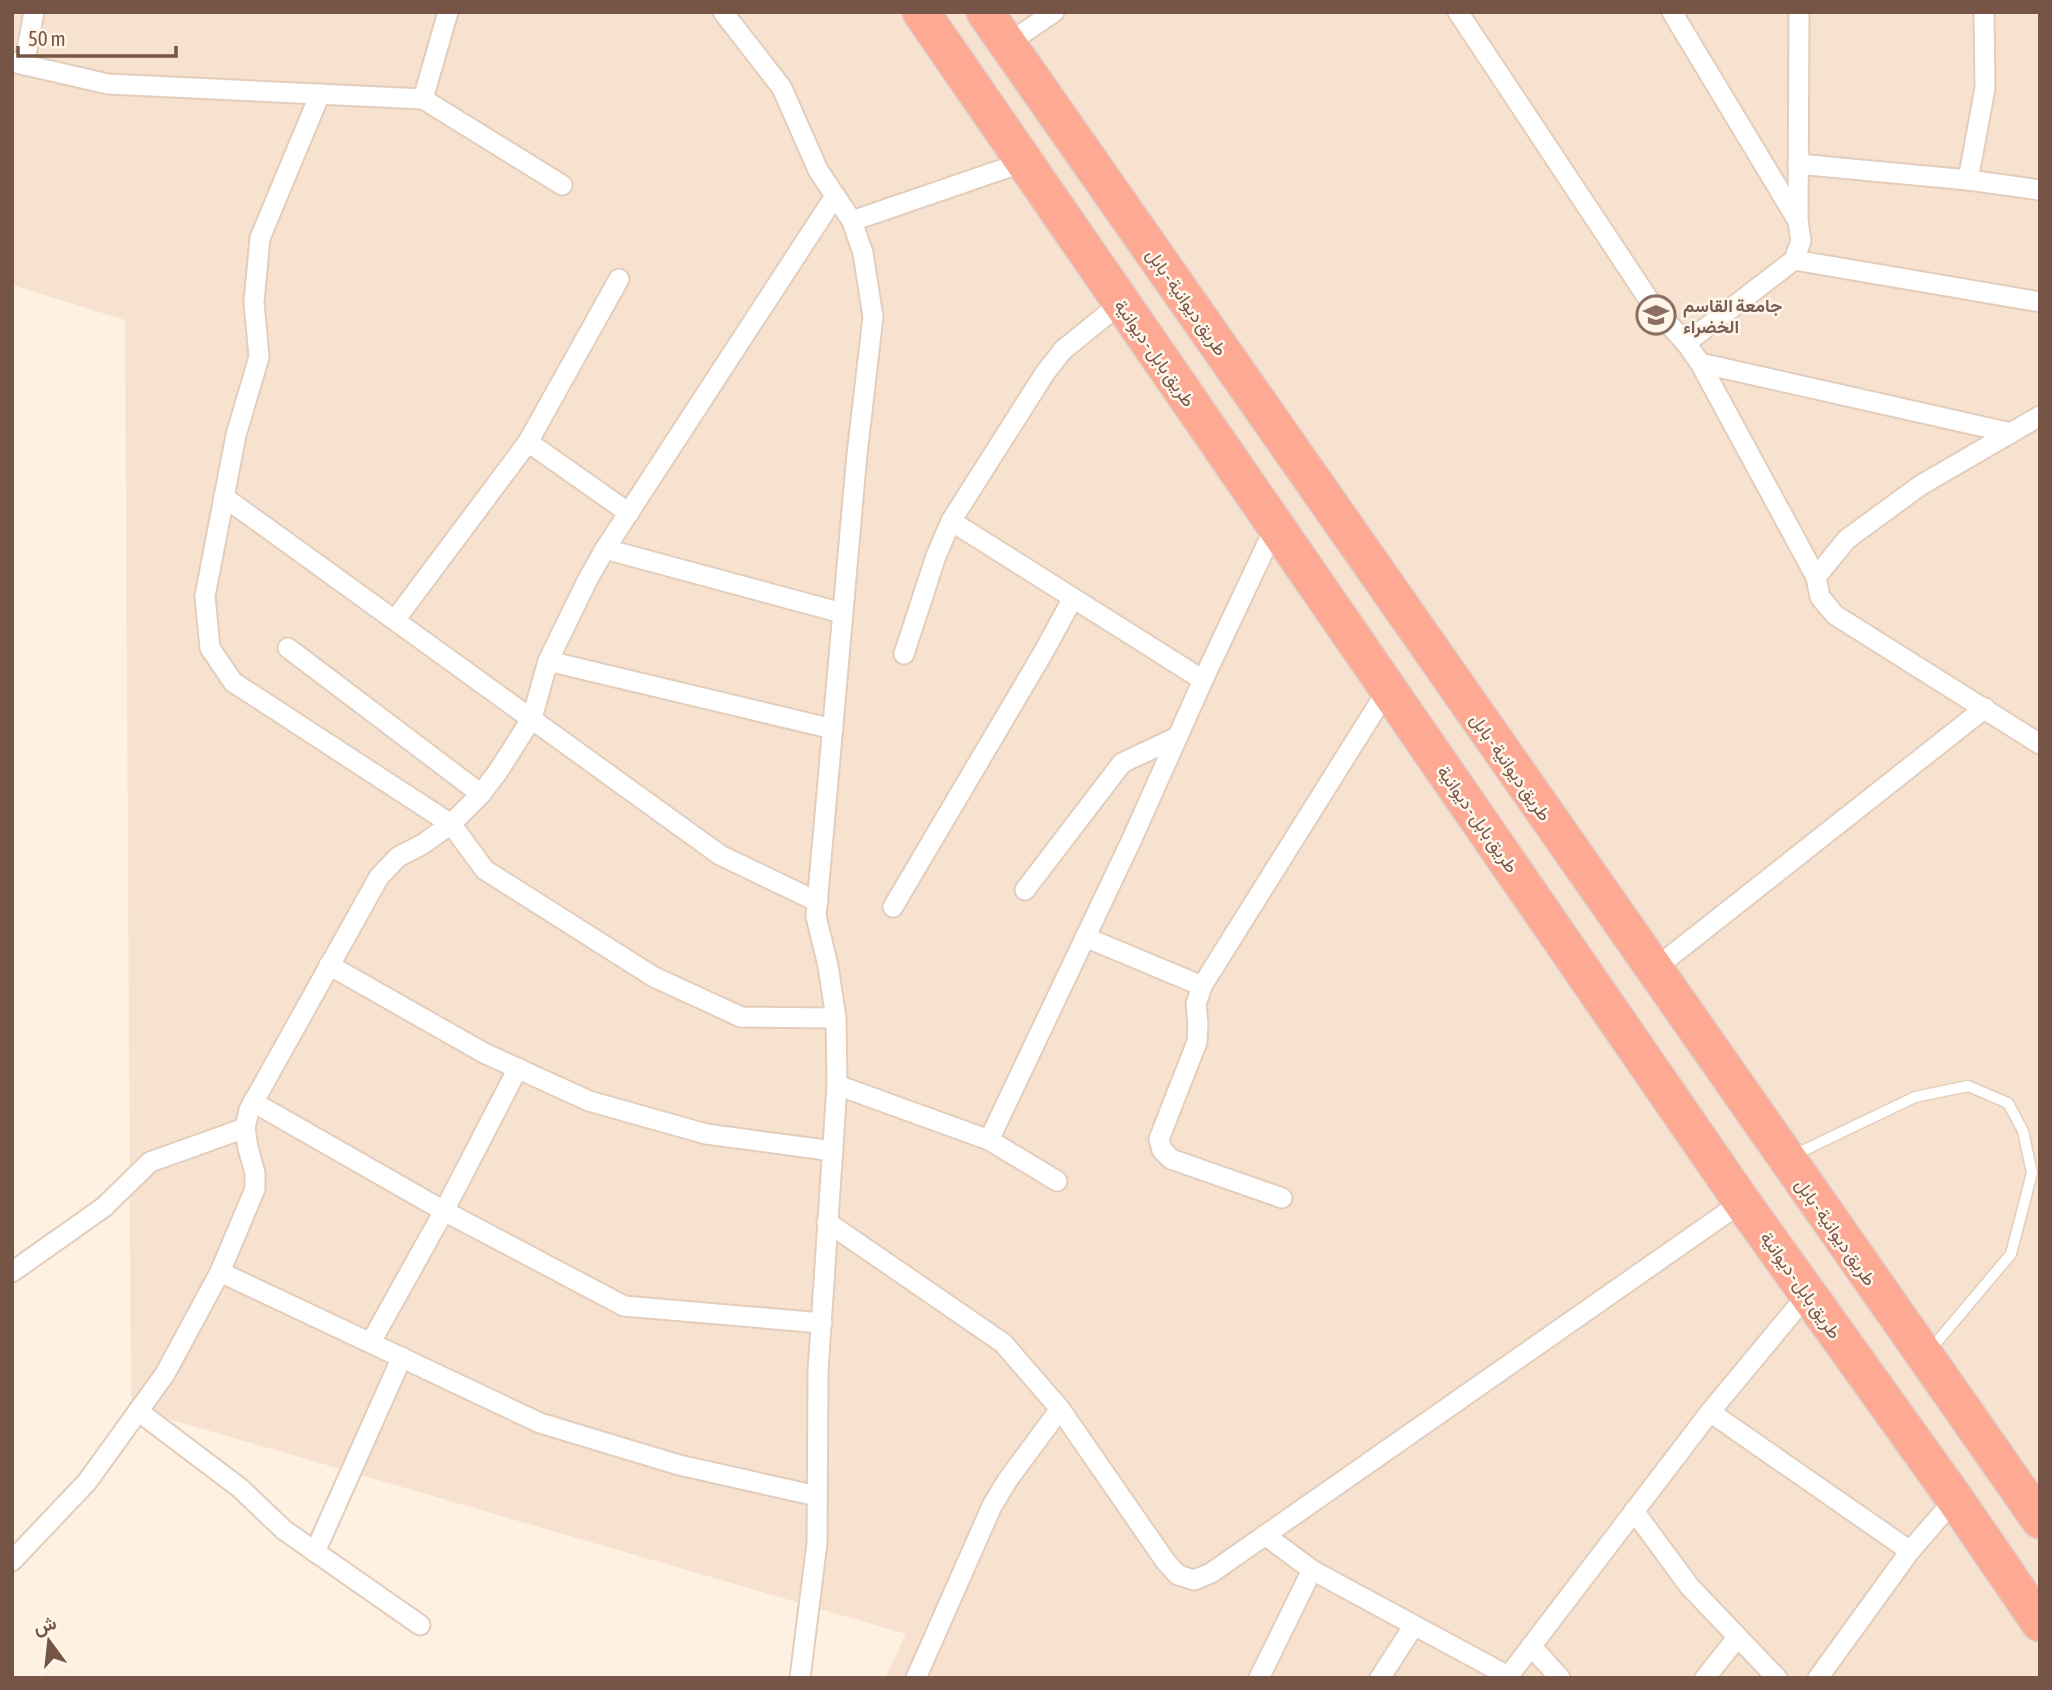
<svg xmlns="http://www.w3.org/2000/svg" width="2052" height="1690" viewBox="0 0 2052 1690" font-family="'Asap Condensed',Vazirmatn,sans-serif">
<style>
.residential{fill:#f6e2cf}
.lines{fill:none;stroke-linecap:round;stroke-linejoin:round}
.lane-casing{stroke:#e3cdbc;stroke-width:13}
.street-casing{stroke:#e3cdbc;stroke-width:23}
.highway-casing{stroke:#dcd3cf;stroke-width:40}
.lane{stroke:#fff;stroke-width:10}
.street{stroke:#fff;stroke-width:19}
.highway{stroke:#fda993;stroke-width:37}
.labels{text-anchor:middle;dominant-baseline:central;stroke-width:5;stroke-linejoin:round;paint-order:stroke}
.street-label{font-size:18px;fill:#775546;stroke:#fff5e9}
.education-label{font-size:18px;font-weight:bold;fill:#785e54;stroke:#fff5e9;text-anchor:start}
</style>
<rect width="100%" height="100%" fill="#fef1e1"/>
<polygon class="residential" points="12,12 2040,12 2040,1678 885,1678 906,1634 131,1408 125,320 12,285"/>
<g class="lines">
<g class="lane-casing">
<polyline id="lane" points="1792,1156 1915,1097 1968,1086 2008,1103 2023,1131 2032,1173 2011,1254 1931,1349"/>
</g>
<g class="street-casing">
<g id="street">
<polyline points="448,12 423,99 562,185"/>
<polyline points="723,12 782,88 818,170 852,221 863,253 873,317 857,454 816,916 828,966 836,1018 837,1085 818,1372 817,1543 800,1678"/>
<polyline points="1458,12 1655,309 1686,343 1700,363 1816,577 1820,597 1835,615 2040,744"/>
<polyline points="1672,12 1798,221 1801,241 1794,260 1686,343"/>
<polyline points="1007,44 1054,12"/>
<polyline points="12,62 108,84 423,99"/>
<polyline points="24,65 34,12"/>
<polyline points="320,94 260,238 254,302 259,357 236,435 205,596 210,648 233,682 451,824 485,870 654,977 741,1017 836,1018"/>
<polyline points="1798,164 1968,180 2040,190"/>
<polyline points="1968,180 1985,88 1984,12"/>
<polyline points="1798,220 1799,12"/>
<polyline points="852,221 1024,162"/>
<polyline points="1794,260 2040,302"/>
<polyline points="1700,363 2011,433"/>
<polyline points="528,442 629,513"/>
<polyline points="224,497 720,855 818,902"/>
<polyline points="951,521 1203,680"/>
<polyline points="605,549 842,613"/>
<polyline points="1816,577 1847,539 1921,485 2040,416"/>
<polyline points="395,620 528,442 619,279"/>
<polyline points="288,648 481,794"/>
<polyline points="904,654 936,556 951,521 1045,373 1063,350 1121,303"/>
<polyline points="548,661 833,729"/>
<polyline points="1025,890 1122,763 1177,737"/>
<polyline points="893,907 1043,653 1073,598"/>
<polyline points="1085,937 1202,986"/>
<polyline points="329,965 484,1053 589,1101 706,1134 833,1151"/>
<polyline points="1653,970 1985,708"/>
<polyline points="837,1085 989,1140 1057,1181"/>
<polyline points="253,1102 444,1211 624,1306 822,1323"/>
<polyline points="989,1140 1132,839 1203,680 1275,527"/>
<polyline points="1282,1198 1171,1159 1162,1150 1159,1139 1197,1042 1198,1023 1196,1004 1202,986 1388,689"/>
<polyline points="827,1222 1003,1343 1060,1409 1166,1562 1178,1575 1194,1580 1211,1573 1742,1202"/>
<polyline points="12,1272 104,1207 150,1162 245,1128"/>
<polyline points="220,1272 540,1423 679,1465 817,1496"/>
<polyline points="371,1342 444,1211 518,1068"/>
<polyline points="138,1411 240,1488 284,1530 420,1625"/>
<polyline points="1710,1412 1910,1551"/>
<polyline points="1634,1511 1690,1587 1777,1678"/>
<polyline points="1265,1535 1312,1570 1508,1676"/>
<polyline points="315,1552 402,1357"/>
<polyline points="12,1561 87,1482 165,1374 220,1272 255,1189 255,1173 248,1148 245,1128 249,1110 379,877 398,857 423,844 451,824 481,794 499,770 532,718 548,661 588,579 605,549 835,196"/>
<polyline points="1531,1646 1560,1678"/>
<polyline points="916,1678 992,1506 1007,1481 1060,1409"/>
<polyline points="1259,1678 1312,1570"/>
<polyline points="1380,1678 1413,1627"/>
<polyline points="1507,1678 1710,1412 1807,1295"/>
<polyline points="1705,1678 1737,1638"/>
<polyline points="1818,1678 1910,1551 1955,1499"/>
</g>
</g>
<g class="highway-casing">
<g id="highway">
<polyline points="921,12 1742,1202 1955,1499 2040,1623"/>
<polyline points="985,12 2040,1520"/>
</g>
</g>
<use href="#lane" class="lane"/>
<use href="#street" class="street"/>
<use href="#highway" class="highway"/>
</g>
<defs>
<g id="university-ring" transform="scale(2.0125)"><circle r="9.5" fill="#fff5e9" stroke="#8d6e63" stroke-width="1.5"/><path d="M0-5L7-2L0 1L-7-2ZM-4 1L0 2.5L4 1V4Q0 6-4 4Z" fill="#8d6e63"/></g>
</defs>
<g fill-rule="evenodd">
<use href="#university-ring" x="1656" y="315"/>
</g>
<g class="labels">
<g class="street-label">
<text transform="translate(1187 302) rotate(55)">طريق ديوانية - بابل</text>
<text transform="translate(1155 353) rotate(55)">طريق بابل - ديوانية</text>
<text transform="translate(1511 767) rotate(55)">طريق ديوانية - بابل</text>
<text transform="translate(1478 819) rotate(55)">طريق بابل - ديوانية</text>
<text transform="translate(1836 1232) rotate(55)">طريق ديوانية - بابل</text>
<text transform="translate(1801 1285) rotate(55)">طريق بابل - ديوانية</text>
</g>
<g class="education-label">
<text x="1683" y="305">جامعة القاسم<tspan x="1683" dy="21">الخضراء</tspan></text>
</g>
</g>
<rect width="2052" height="1690" fill="none" stroke="#775546" stroke-width="28"/>
<g transform="translate(49 1641) rotate(345)" stroke="#fff5e9" stroke-width="5" paint-order="stroke">
<path d="M0-5L12 26L0 18L-12 26Z" fill="#775546"/>
<text y="-10" font-size="19" font-weight="bold" text-anchor="middle" fill="#775546">ش</text>
</g>
<path d="M18 46v10h158v-10" fill="none" stroke="#775546" stroke-width="3.5"/>
<text x="28" y="46" font-size="21" fill="#775546" stroke="#fff5e9" stroke-width="5" paint-order="stroke">50 m</text>
</svg>
